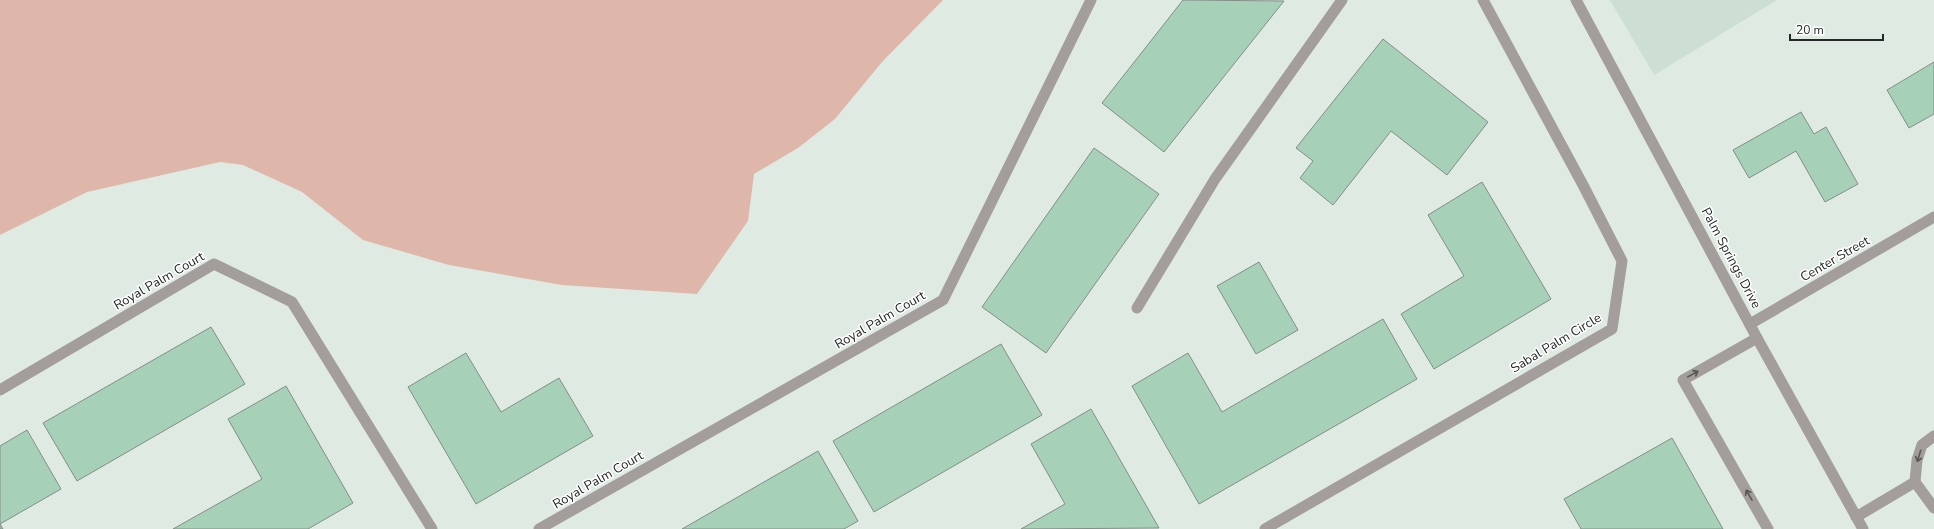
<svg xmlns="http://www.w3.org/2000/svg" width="1934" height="529" viewBox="0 0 1934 529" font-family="'Nunito Sans',sans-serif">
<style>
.built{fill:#cdded3}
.green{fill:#dfb7aa}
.building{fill:#a6d1b8;stroke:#838e87}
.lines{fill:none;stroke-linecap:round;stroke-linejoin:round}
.service{stroke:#a39d9b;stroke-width:11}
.minor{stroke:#a39d9b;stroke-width:11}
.tertiary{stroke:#a39d9b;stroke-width:11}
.oneway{stroke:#565654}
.labels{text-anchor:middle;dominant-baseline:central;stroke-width:3;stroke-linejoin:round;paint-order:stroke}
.street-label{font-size:13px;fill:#232725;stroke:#fff}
</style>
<rect width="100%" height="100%" fill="#dfeae3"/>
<polygon class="built" points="1610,0 1777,0 1654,75"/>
<polygon class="green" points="0,0 943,0 882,62 835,119 798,148 754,174 748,221 697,294 562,285 449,265 363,240 302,192 243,165 220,162 87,192 0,235"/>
<g class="building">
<polygon points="1183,0 1284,1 1164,152 1102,103"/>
<polygon points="1383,39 1488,122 1447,175 1391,131 1333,205 1300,178 1313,161 1296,148"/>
<polygon points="1934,62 1934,114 1909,128 1887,90"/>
<polygon points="1801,112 1814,134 1826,127 1858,184 1825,202 1796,151 1749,178 1733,150"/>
<polygon points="1094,148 1159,194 1046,353 982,307"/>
<polygon points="1482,182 1551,299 1434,369 1401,314 1464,276 1428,215"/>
<polygon points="1259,262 1298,330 1256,354 1217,286"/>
<polygon points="1383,319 1417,379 1199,504 1132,386 1188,353 1222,412"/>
<polygon points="211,327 245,384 77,481 43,423"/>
<polygon points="1001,344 1042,415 874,512 833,441"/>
<polygon points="466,353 501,412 559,378 593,436 476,504 408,387"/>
<polygon points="286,386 353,503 308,529 173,529 262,479 228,419"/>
<polygon points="1091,409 1159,528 1021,529 1065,504 1031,444"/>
<polygon points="27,430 61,489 0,524 3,529 0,529 0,446"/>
<polygon points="1672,438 1723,529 1581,529 1564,499"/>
<polygon points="818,451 858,521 844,529 682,529"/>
</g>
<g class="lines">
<g class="service">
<polyline points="1137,308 1215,179 1342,0"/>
<polyline points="1757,338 1683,380 1768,529"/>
<polyline points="1934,436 1922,445 1917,460 1915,482 1934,508"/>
<polyline points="1856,517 1915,482"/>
</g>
<g class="minor">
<polyline points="1750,324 1934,217"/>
<polyline points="0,390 214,264 292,302 432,529"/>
<polyline points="539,529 943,300 1091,0"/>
<polyline points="1265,529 1612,329 1622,261 1583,185 1483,0"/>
</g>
<polyline class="tertiary" points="1576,0 1757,338 1863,529"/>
</g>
<defs><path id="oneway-shaft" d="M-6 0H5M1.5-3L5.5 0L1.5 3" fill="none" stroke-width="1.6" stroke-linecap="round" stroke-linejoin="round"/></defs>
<g class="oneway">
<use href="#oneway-shaft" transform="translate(1693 374) rotate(-29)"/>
<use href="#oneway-shaft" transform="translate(1919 456) rotate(107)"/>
<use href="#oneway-shaft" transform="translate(1749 495) rotate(-120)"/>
</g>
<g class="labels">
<g class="street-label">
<text transform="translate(1731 258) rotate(62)">Palm Springs Drive</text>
<text transform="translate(1835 259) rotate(-30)">Center Street</text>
<text transform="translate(159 281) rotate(-30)">Royal Palm Court</text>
<text transform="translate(880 320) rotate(-30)">Royal Palm Court</text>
<text transform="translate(1556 343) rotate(-31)">Sabal Palm Circle</text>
<text transform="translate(598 480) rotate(-30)">Royal Palm Court</text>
</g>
</g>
<path d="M1790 34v6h93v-6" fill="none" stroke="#232725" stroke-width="2"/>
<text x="1796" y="34" font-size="12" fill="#232725" stroke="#ffffff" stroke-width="3" paint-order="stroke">20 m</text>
</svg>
